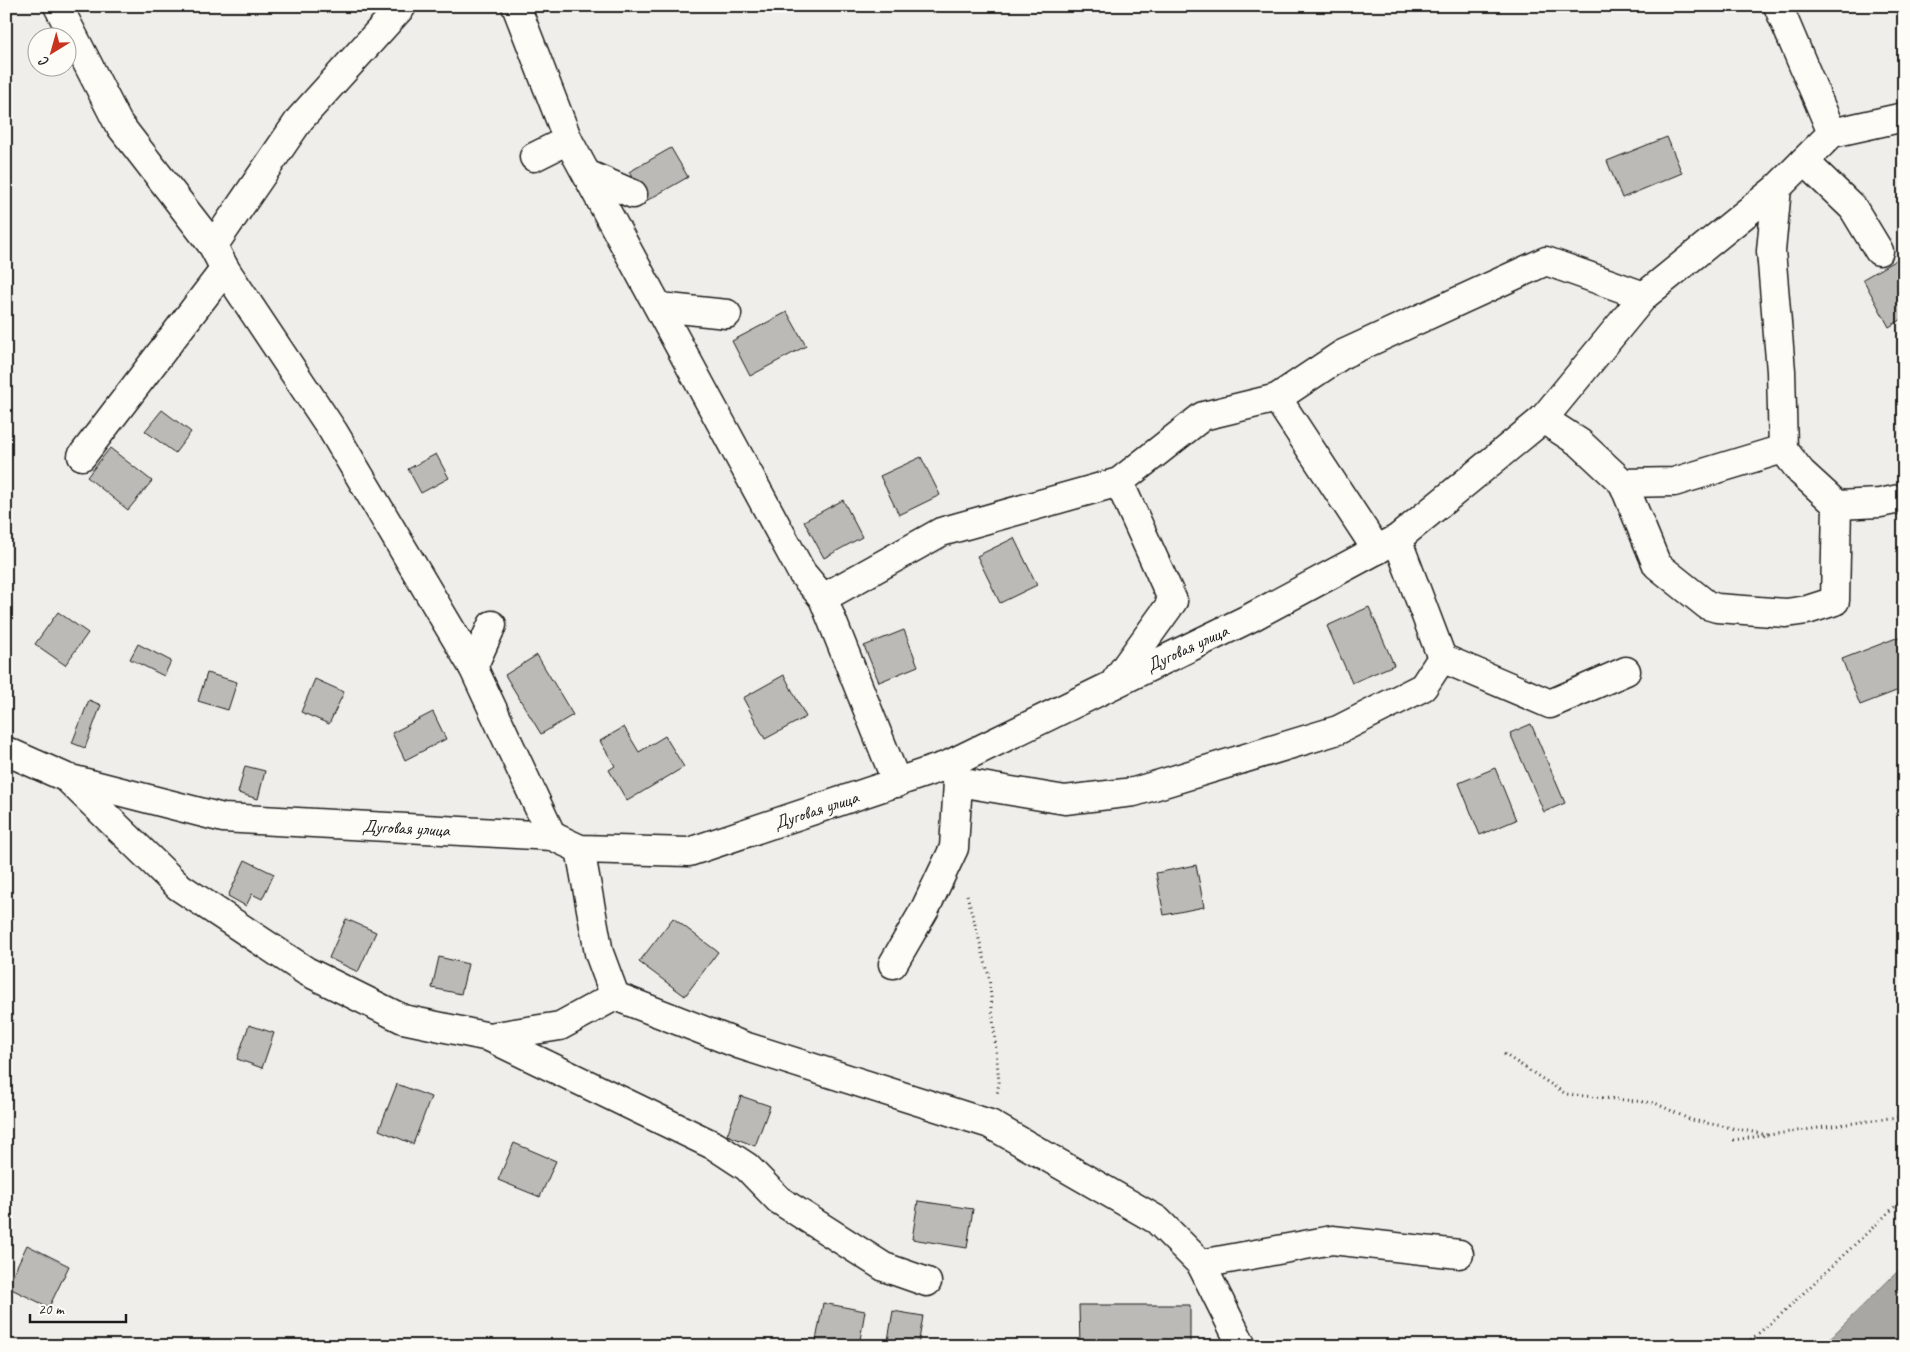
<svg xmlns="http://www.w3.org/2000/svg" width="1910" height="1352" viewBox="0 0 1910 1352" font-family="Caveat,sans-serif">
<style>
.water{fill:#a8a7a3;stroke:#706f6d}
.building{fill:#bbbab6;stroke:#1c1c1c}
.lines{fill:none;stroke-linecap:round;stroke-linejoin:round}
.minor-casing{stroke:#1c1c1c;stroke-width:31}
.path{stroke:#1c1c1c;stroke-width:3;stroke-dasharray:1 4;stroke-linecap:butt}
.minor{stroke:#fdfcf7;stroke-width:28}
.labels{text-anchor:middle;dominant-baseline:central;stroke-width:4.5;stroke-linejoin:round;paint-order:stroke}
.street-label{font-size:18px;fill:#1c1c1c;stroke:#fdfcf7}
</style>
<rect width="100%" height="100%" fill="#f0eeea"/>
<filter id="ink" filterUnits="userSpaceOnUse"><feTurbulence type="fractalNoise" baseFrequency=".02" numOctaves="2"/><feDisplacementMap in="SourceGraphic" scale="10" xChannelSelector="R" yChannelSelector="G"/><feConvolveMatrix kernelMatrix="1 2 1 2 8 2 1 2 1" color-interpolation-filters="sRGB"/></filter>
<g filter="url(#ink)">
<polygon class="water" points="1904,1265 1904,1346 1822,1346"/>
<g class="building">
<polygon points="1667,137 1682,173 1622,198 1607,161"/>
<polygon points="671,148 688,177 646,201 629,172"/>
<polygon points="1903,256 1904,318 1889,327 1863,279"/>
<polygon points="787,312 806,346 750,376 732,341"/>
<polygon points="162,410 191,432 175,453 145,431"/>
<polygon points="110,448 152,481 128,510 87,477"/>
<polygon points="436,454 449,478 421,493 408,469"/>
<polygon points="921,457 940,495 899,515 880,476"/>
<polygon points="843,500 862,537 824,558 804,521"/>
<polygon points="1014,538 1037,585 1000,603 977,556"/>
<polygon points="1369,607 1394,665 1352,683 1327,626"/>
<polygon points="58,612 88,633 65,665 35,644"/>
<polygon points="904,630 918,666 879,682 864,646"/>
<polygon points="1904,635 1904,688 1860,705 1842,659"/>
<polygon points="138,644 171,661 164,676 130,659"/>
<polygon points="537,655 573,715 541,734 505,675"/>
<polygon points="207,673 237,682 228,710 198,701"/>
<polygon points="784,675 806,717 765,739 743,698"/>
<polygon points="315,679 344,692 329,724 301,712"/>
<polygon points="89,700 101,705 85,748 72,743"/>
<polygon points="433,712 446,739 405,760 392,733"/>
<polygon points="1531,724 1565,803 1544,812 1510,733"/>
<polygon points="624,727 639,752 665,736 684,767 627,801 609,770 615,766 600,741"/>
<polygon points="245,766 265,771 258,799 238,793"/>
<polygon points="1495,768 1516,820 1480,835 1459,783"/>
<polygon points="245,860 274,874 262,899 252,894 246,906 228,896"/>
<polygon points="1196,865 1204,907 1164,915 1156,873"/>
<polygon points="673,918 718,952 685,996 639,962"/>
<polygon points="346,919 376,932 358,972 329,958"/>
<polygon points="439,957 468,964 461,994 432,988"/>
<polygon points="249,1025 274,1033 262,1068 237,1059"/>
<polygon points="397,1084 431,1097 413,1144 379,1130"/>
<polygon points="741,1096 770,1106 755,1146 727,1135"/>
<polygon points="514,1143 556,1161 540,1197 498,1180"/>
<polygon points="918,1201 973,1209 967,1248 912,1239"/>
<polygon points="27,1245 69,1266 49,1307 7,1287"/>
<polygon points="823,1303 865,1311 859,1346 815,1346"/>
<polygon points="1079,1305 1190,1305 1190,1346 1080,1346"/>
<polygon points="893,1311 923,1316 918,1346 887,1346"/>
</g>
<g class="lines">
<g class="minor-casing">
<g id="minor">
<polyline points="58,6 118,123 213,246 225,269 333,431 473,667 552,836"/>
<polyline points="516,6 568,140 802,573 823,598 897,783"/>
<polyline points="1778,6 1832,133"/>
<polyline points="534,157 568,140"/>
<polyline points="1804,161 1853,208 1879,251"/>
<polyline points="589,175 633,194"/>
<polyline points="1777,188 1771,251 1781,371 1783,449"/>
<polyline points="213,246 300,119 402,6"/>
<polyline points="659,307 727,314"/>
<polyline points="1277,398 1343,354 1546,261 1644,296"/>
<polyline points="1543,419 1580,443 1623,483 1657,565 1707,605 1717,608 1786,613 1807,610 1835,601 1837,505"/>
<polyline points="82,456 225,269"/>
<polyline points="1623,483 1674,482 1783,449 1801,472 1837,505 1880,503 1904,498"/>
<polyline points="823,598 941,532 1119,482 1203,416 1277,398 1377,550"/>
<polyline points="1442,658 1550,704 1626,671"/>
<polyline points="473,667 492,625"/>
<polyline points="1116,680 1173,601 1119,482"/>
<polyline points="6,751 67,778 223,818 552,836 580,849 689,852 948,765 1250,618 1397,539 1543,419 1644,296 1777,188 1832,133 1904,117"/>
<polyline points="948,765 958,782 1065,800 1134,792 1338,730 1423,687 1442,658 1397,539"/>
<polyline points="68,779 178,886 306,971 403,1019 489,1037 560,1026 615,996"/>
<polyline points="580,849 599,953 615,996 741,1045 990,1124 1157,1220 1201,1264 1242,1346"/>
<polyline points="893,964 925,909 954,848 958,782"/>
<polyline points="489,1037 715,1146 747,1167 779,1200 884,1267 927,1282"/>
<polyline points="1201,1264 1332,1240 1459,1254"/>
</g>
</g>
<g class="path">
<polyline points="967,895 989,976 999,1082 997,1095"/>
<polyline points="1504,1054 1566,1094 1655,1103 1691,1120 1768,1135"/>
<polyline points="1733,1140 1904,1116"/>
<polyline points="1743,1346 1776,1319 1904,1198"/>
</g>
<use href="#minor" class="minor"/>
</g>
</g>
<g class="labels">
<g class="street-label">
<text transform="translate(1187 648) rotate(-25)">Дуговая улица</text>
<text transform="translate(816 810) rotate(-18)">Дуговая улица</text>
<text transform="translate(406 828) rotate(3)">Дуговая улица</text>
</g>
</g>
<rect width="1910" height="1352" fill="none" stroke="#fdfcf7" stroke-width="25"/>
<rect x="12" y="12" width="1885" height="1327" fill="none" stroke="#1c1c1c" stroke-width="2" filter="url(#ink)"/>
<g transform="translate(52 52) rotate(217)"><circle r="24" fill="#fdfcf7" stroke="#a3a29f"/>
<path d="M0-4L9 19L0 12L-9 19Z" fill="#c8321e"/>
<text y="-8" font-size="14" font-weight="bold" text-anchor="middle" fill="#1c1c1c">С</text>
</g>
<path d="M30 1314v8h96v-8" fill="none" stroke="#1c1c1c" stroke-width="2.5"/>
<text x="38" y="1314" font-size="15" fill="#1c1c1c" stroke="#fdfcf7" stroke-width="4" paint-order="stroke">20 m</text>
</svg>
